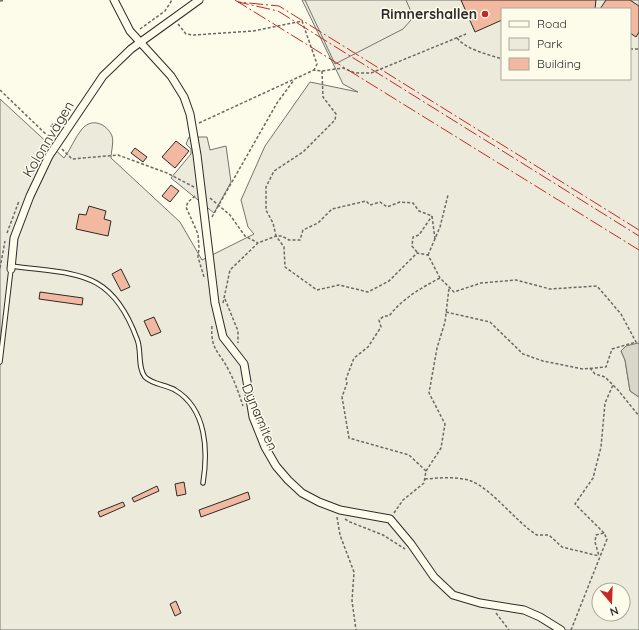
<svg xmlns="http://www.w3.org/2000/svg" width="639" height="630" viewBox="0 0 639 630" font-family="Quicksand,sans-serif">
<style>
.green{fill:#ecebdb;stroke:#74746e;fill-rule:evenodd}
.parking{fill:#eceadb;stroke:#74746e}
.water{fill:#d8d7c9;stroke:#74746e}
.building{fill:#f2b8a0;stroke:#2b2b2b}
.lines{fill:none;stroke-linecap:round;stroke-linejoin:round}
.service-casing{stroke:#2b2b2b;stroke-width:5.5}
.minor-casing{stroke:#2b2b2b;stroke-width:9}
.path{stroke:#6a6964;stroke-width:1.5;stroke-dasharray:3 2;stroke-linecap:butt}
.service{stroke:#fdfbea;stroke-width:3.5}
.minor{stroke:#fdfbea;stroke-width:7}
.power{stroke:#c62828;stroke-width:1;stroke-dasharray:14 3 2 3;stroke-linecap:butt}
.poi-dot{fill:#c62828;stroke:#fdfbea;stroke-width:1.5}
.labels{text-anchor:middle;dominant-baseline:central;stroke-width:3;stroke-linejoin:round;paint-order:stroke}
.poi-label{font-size:14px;font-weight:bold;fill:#2b2b2b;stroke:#fdfbea;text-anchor:end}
.street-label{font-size:14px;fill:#2b2b2b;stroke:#fdfbea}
</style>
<rect width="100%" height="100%" fill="#fdfbea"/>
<path class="green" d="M302 0H639V344L621 351 625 360 630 391 639 397V630H0V99L64 158C71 149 75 137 82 129 92 117 107 124 112 136 114 142 111 152 111 158L180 222 202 260 254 234 248 227 241 200 265 146 310 82 358 92 343 84ZM502 9H630V79H502ZM599 590H623V614H599Z"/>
<g class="parking">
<polygon points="305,0 406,0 412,14 411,20 403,29 335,64"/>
<polygon points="189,137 207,137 210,150 226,146 231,182 214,213 171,178 191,154 191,149 186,144"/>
</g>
<polygon class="water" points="638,343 639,344 639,397 630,391 625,360 621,351 626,346"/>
<g class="building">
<polygon points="461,0 596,0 595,9 502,9 502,20 475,32"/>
<polygon points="606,0 630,0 639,6 639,32 636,37 630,33 630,9 600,9"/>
<polygon points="176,141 189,151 175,168 162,157"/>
<polygon points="135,148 147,157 143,162 131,153"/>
<polygon points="171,185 179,191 170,202 162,196"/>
<polygon points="89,206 106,211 104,219 111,221 108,236 76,229 79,214 86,215"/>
<polygon points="121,269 130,287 121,291 112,274"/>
<polygon points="40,292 83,298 82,305 39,299"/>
<polygon points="154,317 161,332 151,336 144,321"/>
<polygon points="184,482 186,494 177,496 175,484"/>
<polygon points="157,486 159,491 134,502 132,498"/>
<polygon points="248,492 250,499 201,517 199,510"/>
<polygon points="123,502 125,506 100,517 98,512"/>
<polygon points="176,601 181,613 175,616 170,604"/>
</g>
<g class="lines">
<g class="service-casing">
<g id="service">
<path d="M12 266C76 275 111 268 137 339 142 350 137 367 145 377 152 384 166 385 175 390 207 409 208 451 203 483"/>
<polyline points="0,362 11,269"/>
</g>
</g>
<g class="minor-casing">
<g id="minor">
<polyline points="114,0 130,31 171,76 184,97 190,114 197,155 215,303 223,337 244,364 253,417 265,447 276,466 288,480 302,493 319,502 340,510 390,519 411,544 434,577 453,595 480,603 524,610 540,617 561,630"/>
<polyline points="11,269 14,238 30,196 49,156 103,76 131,49 199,0"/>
</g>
</g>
<g class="path">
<polyline points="0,1 5,0"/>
<polyline points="178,24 186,34 194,35 253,31 302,21 317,64 314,70"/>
<polyline points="140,29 165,11 172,0"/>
<path d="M457 38C467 50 487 54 502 59"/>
<polyline points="630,49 639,49"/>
<polyline points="322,71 323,97 336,114 335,120 303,152 274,171 266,187 266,210 273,223 276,236 282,236 289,240 300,240 303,230 318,223 332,209 366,201 370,205 380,202 387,207 400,202 413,203 419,211 432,216 435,239"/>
<polyline points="0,90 52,140"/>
<polyline points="199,123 314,70 322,71 343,68 355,73 371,73 466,34"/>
<polyline points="62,149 72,159 118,155 167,173 194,187"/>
<polyline points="195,196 188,202 186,207 198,234 199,248 198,257 204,277"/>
<polyline points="210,198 230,215 245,236 258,243"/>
<polyline points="212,217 277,103 294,80"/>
<polyline points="7,233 19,201"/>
<polyline points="417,252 412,246 413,237 419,235 432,216"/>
<polyline points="428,255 440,227 448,195"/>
<polyline points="0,268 5,241"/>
<polyline points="225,299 238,331 238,343"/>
<polyline points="223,303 230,270 258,243 276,236 284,247 285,267 317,290 339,285 368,292 389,281 417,253 428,255 440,278 454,292 481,283 516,280 550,289 597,286 621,314 636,342 639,344"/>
<polyline points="446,312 490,322 523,354 543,361 583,369 606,367 612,349 636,342"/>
<path d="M212 326C210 350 220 352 229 371 235 382 239 394 243 406"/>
<polyline points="590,368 595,374 605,377 618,390 639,416"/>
<path d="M426 471 409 455 349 438 342 397 347 383 346 379 354 358 368 347 381 327 379 320 384 316H389C403 298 421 288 440 278"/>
<path d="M425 479C439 478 457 476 471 481 491 488 517 523 537 535H549L562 547 599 556"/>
<polyline points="394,513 403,500 424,483 426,471 441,448 445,424 429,393 437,348 445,322 449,288"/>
<polyline points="337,517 340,535 354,572 352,601 356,630"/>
<polyline points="345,519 350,522 383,535 405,549"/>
<polyline points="604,533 575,504 593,478 601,447 605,403 613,385"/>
<polyline points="496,613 509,630"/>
<polyline points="571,630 607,539 604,533 596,535 595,542 599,556"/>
</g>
<use href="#service" class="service"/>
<use href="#minor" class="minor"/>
<g class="power">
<polyline points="235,0 639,250"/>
<polyline points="639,230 279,6 238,2 278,11 639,236"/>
</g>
</g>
<circle class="poi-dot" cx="485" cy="14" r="4"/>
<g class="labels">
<g class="poi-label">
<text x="477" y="14">Rimnershallen</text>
</g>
<g class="street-label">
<text transform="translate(48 139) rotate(-59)">Kolonnvägen</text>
<text transform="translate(260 417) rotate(67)">Dynamiten</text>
</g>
</g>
<rect x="501" y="8" width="130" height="72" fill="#fdfbea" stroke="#a9a89e"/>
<rect x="509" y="21" width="20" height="6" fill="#fdfbea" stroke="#a9a89e"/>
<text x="537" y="28" font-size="12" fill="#2b2b2b">Road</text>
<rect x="509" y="38" width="20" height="12" fill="#ecebdb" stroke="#a9a89e"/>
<text x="537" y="48" font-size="12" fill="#2b2b2b">Park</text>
<rect x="509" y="58" width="20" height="12" fill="#f2b8a0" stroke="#a9a89e"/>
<text x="537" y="68" font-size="12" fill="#2b2b2b">Building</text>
<g transform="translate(611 602) rotate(161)"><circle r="19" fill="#fdfbea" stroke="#a9a89e"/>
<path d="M0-3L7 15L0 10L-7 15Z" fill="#c62828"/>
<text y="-6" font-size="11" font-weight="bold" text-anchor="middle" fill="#2b2b2b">N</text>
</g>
</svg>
